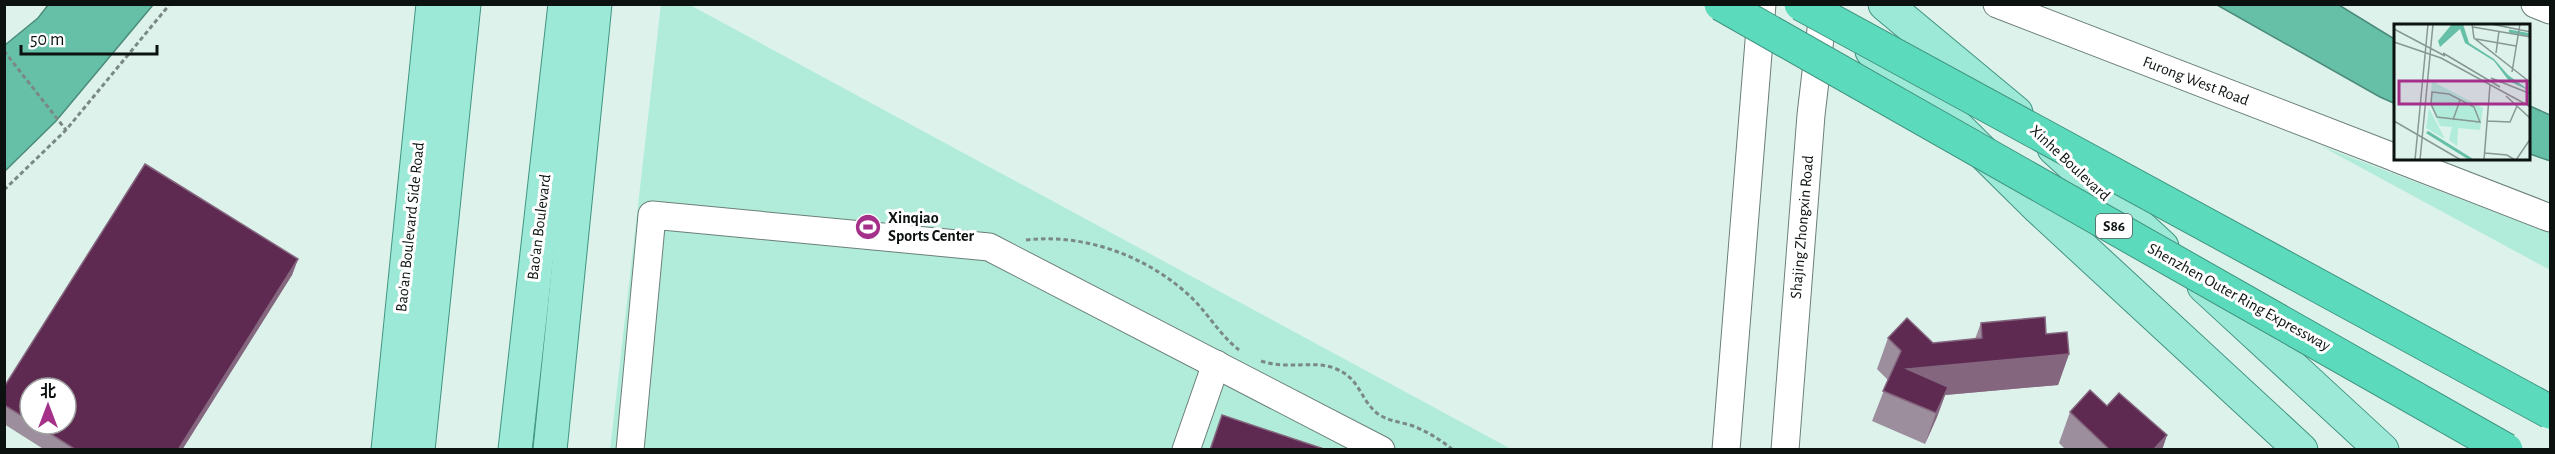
<svg xmlns="http://www.w3.org/2000/svg" width="2555" height="454" viewBox="0 0 2555 454" font-family="'Alegreya Sans','Noto Sans SC',sans-serif">
<style>
.green{fill:#b1ecda}
.water{fill:#66bfa7;stroke:#4b8b7a;stroke-width:1.5}
.lines{fill:none;stroke-linecap:round;stroke-linejoin:round}
.minor-casing{stroke:#6b7f78;stroke-width:29}
.major-casing{stroke:#409580;stroke-width:35}
.path{stroke:#7a8984;stroke-width:3;stroke-dasharray:4.5 3;stroke-linecap:butt}
.minor{stroke:#fff;stroke-width:27}
.major{stroke:#9de9d7;stroke-width:33}
.highway-bridge-casing{stroke:#409580;stroke-width:35;stroke-linecap:butt}
.highway-bridge{stroke:#5cdbbc;stroke-width:33}
.wall{fill:#9d8e9e;fill-rule:evenodd}
.shaded-wall{fill:#84667f}
.building{fill:#5e2a51;stroke:#84667f;stroke-width:1.5}
.labels{text-anchor:middle;dominant-baseline:central;stroke-width:6;stroke-linejoin:round;paint-order:stroke}
.shield{fill:#fff;stroke:#545958;stroke-width:1.5}
.shield-label{font-size:15px;font-weight:bold;fill:#0b1210}
.street-label{font-size:16px;fill:#0b1210;stroke:#fff}
.poi-label{font-size:16px;font-weight:bold;fill:#0b1210;stroke:#fff;text-anchor:start}
.inset-river{fill:none;stroke:#66bfa7;stroke-width:3}
.inset-road{fill:none;stroke:#889893;stroke-width:1.5}
.view{fill:#a4308a;fill-opacity:0.15;stroke:#a4308a;stroke-width:3}
.inset-edge{fill:none;stroke:#0b1210;stroke-width:3}
</style>
<rect width="100%" height="100%" fill="#dcf2eb"/>
<g class="green">
<polygon points="661,4 690,5 1511,449 610,450"/>
<polygon points="2321,146 2550,233 2550,270"/>
</g>
<g class="water">
<polygon points="48,5 153,5 56,121 5,171 5,45 38,18"/>
<polygon points="2217,5 2339,5 2396,40 2396,104 2380,97"/>
<polygon points="2530,106 2550,115 2550,161 2530,154"/>
</g>
<g class="lines">
<g class="minor-casing">
<g id="minor">
<polyline points="1997,4 2396,158"/>
<polyline points="2535,4 2550,10"/>
<polyline points="2398,159 2550,218"/>
<polyline points="630,450 652,215 989,247 1381,450"/>
<polyline points="1186,450 1216,364"/>
<polyline points="1726,450 1762,4"/>
<polyline points="1785,450 1811,115 1824,4"/>
</g>
</g>
<g class="major-casing">
<g id="major">
<polyline points="1885,4 2016,113"/>
<polyline points="1872,51 1946,116 2039,208 2301,450"/>
<polyline points="2054,148 2162,247"/>
<polyline points="2204,286 2382,450"/>
<polyline points="388,450 433,4"/>
<polyline points="418,450 464,4"/>
<polyline points="515,450 565,4"/>
<polyline points="550,450 595,4"/>
</g>
</g>
<g class="path">
<polyline points="4,51 66,130"/>
<polyline points="4,190 66,130 170,4"/>
<path d="M1026 240C1086 233 1149 257 1192 298 1209 315 1220 335 1239 350"/>
<path d="M1261 361C1288 370 1312 360 1334 368 1361 378 1359 399 1378 414 1388 421 1401 422 1413 426 1428 432 1441 440 1453 450"/>
</g>
<use href="#minor" class="minor"/>
<use href="#major" class="major"/>
<g class="highway-bridge-casing">
<g id="highway-bridge">
<polyline points="1721,4 2506,450"/>
<polyline points="1801,4 2550,412"/>
</g>
</g>
<use href="#highway-bridge" class="highway-bridge"/>
</g>
<g class="wall">
<path d="M298 259 292 275 182 450H45L4 424V387ZM30 388 66 424H30Z"/>
<polygon points="1981,323 2046,334 2069,354 2058,385 1945,395 1937,417 1925,444 1872,421 1888,380 1877,369 1888,338 1933,343 1975,339"/>
<polygon points="2107,406 2167,435 2162,450 2066,450 2059,443 2070,412"/>
</g>
<g class="shaded-wall">
<polygon points="298,259 292,275 182,450 178,450"/>
<polygon points="2069,354 2058,385 1945,395 1937,417 1925,444 1936,413 1907,369"/>
<polygon points="2167,435 2162,450 2153,450"/>
</g>
<g class="building">
<polygon points="145,164 298,259 178,450 76,450 35,424 66,424 66,388 30,388 30,421 4,405 4,387"/>
<polygon points="2045,317 2046,334 2067,332 2069,354 1907,369 1948,387 1936,413 1883,391 1901,351 1888,338 1907,318 1933,343 1982,338 1981,323"/>
<polygon points="2090,390 2107,406 2119,393 2167,435 2153,450 2110,450 2070,412"/>
<polygon points="1222,415 1327,450 1210,450"/>
</g>
<defs>
<g id="stadium-disc" transform="scale(1.35)"><circle r="9.5" fill="#a4308a" stroke="#fff"/><path d="M0-5a6.5 5 0 1 0 0 10a6.5 5 0 1 0 0-10ZM-3.5-1.8h7v3.6h-7Z" fill="#fff"/></g>
</defs>
<g fill-rule="evenodd">
<use href="#stadium-disc" x="868" y="227"/>
</g>
<g class="labels">
<rect class="shield" x="2096" y="214" width="36" height="24" rx="4.5"/>
<g class="shield-label">
<text x="2114" y="226">S86</text>
</g>
<g class="street-label">
<text transform="translate(2196 81) rotate(21)">Furong West Road</text>
<text transform="translate(2070 163) rotate(43)">Xinhe Boulevard</text>
<text transform="translate(410 227) rotate(-84)">Bao'an Boulevard Side Road</text>
<text transform="translate(539 227) rotate(-83)">Bao'an Boulevard</text>
<text transform="translate(1802 227) rotate(-85)">Shajing Zhongxin Road</text>
<text transform="translate(2239 297) rotate(29)">Shenzhen Outer Ring Expressway</text>
</g>
<g class="poi-label">
<text x="888" y="218">Xinqiao<tspan x="888" dy="18">Sports Center</tspan></text>
</g>
</g>
<g transform="translate(2394 24)">
<rect width="136" height="136" fill="#dcf2eb"/>
<path d="M38 57 89 84 86 106 64 104 63 122 55 116 58 103 46 102 36 80ZM35 84 51 115 32 104Z" fill="#b1ecda"/>
<path d="M58 0H69L75 19 100 35 114 51 136 67 115 57 100 37 71 19 66 5 46 23 44 17Z" fill="#66bfa7"/>
<path class="inset-river" d="M115 7 137 11M33 108 78 136"/>
<path class="inset-road" d="M78 0 80 14 137 59M97 0 137 8M79 3 137 13M0 5 51 32M82 15 122 22M0 18 47 34 137 83M49 29 106 63M102 29 105 7M118 48 126 0M97 54 137 70M38 68 55 70 80 83 86 98 43 93 37 80ZM112 72 137 95M59 96 66 76M0 97 67 136M93 97 116 98 123 82M91 129 113 131 121 136M21 136 34 0M26 136 39 0M90 136 96 61M122 136 137 114"/>
<path class="view" d="M5 57H133V80H5Z"/>
<rect width="136" height="136" class="inset-edge"/>
</g>
<rect width="2555" height="454" fill="none" stroke="#0b1210" stroke-width="12"/>
<g transform="translate(48 406)"><circle r="28" fill="#ffffff" stroke="#9da09f" stroke-width="1.5"/>
<path d="M0-4.5L10 22L0 15L-10 22Z" fill="#a4308a"/>
<text y="-9" font-size="16" font-weight="bold" text-anchor="middle" fill="#0b1210">北</text>
</g>
<path d="M21 45v9h136v-9" fill="none" stroke="#0b1210" stroke-width="3"/>
<text x="30" y="45" font-size="18" fill="#0b1210" stroke="#ffffff" stroke-width="4.5" paint-order="stroke">50 m</text>
</svg>
